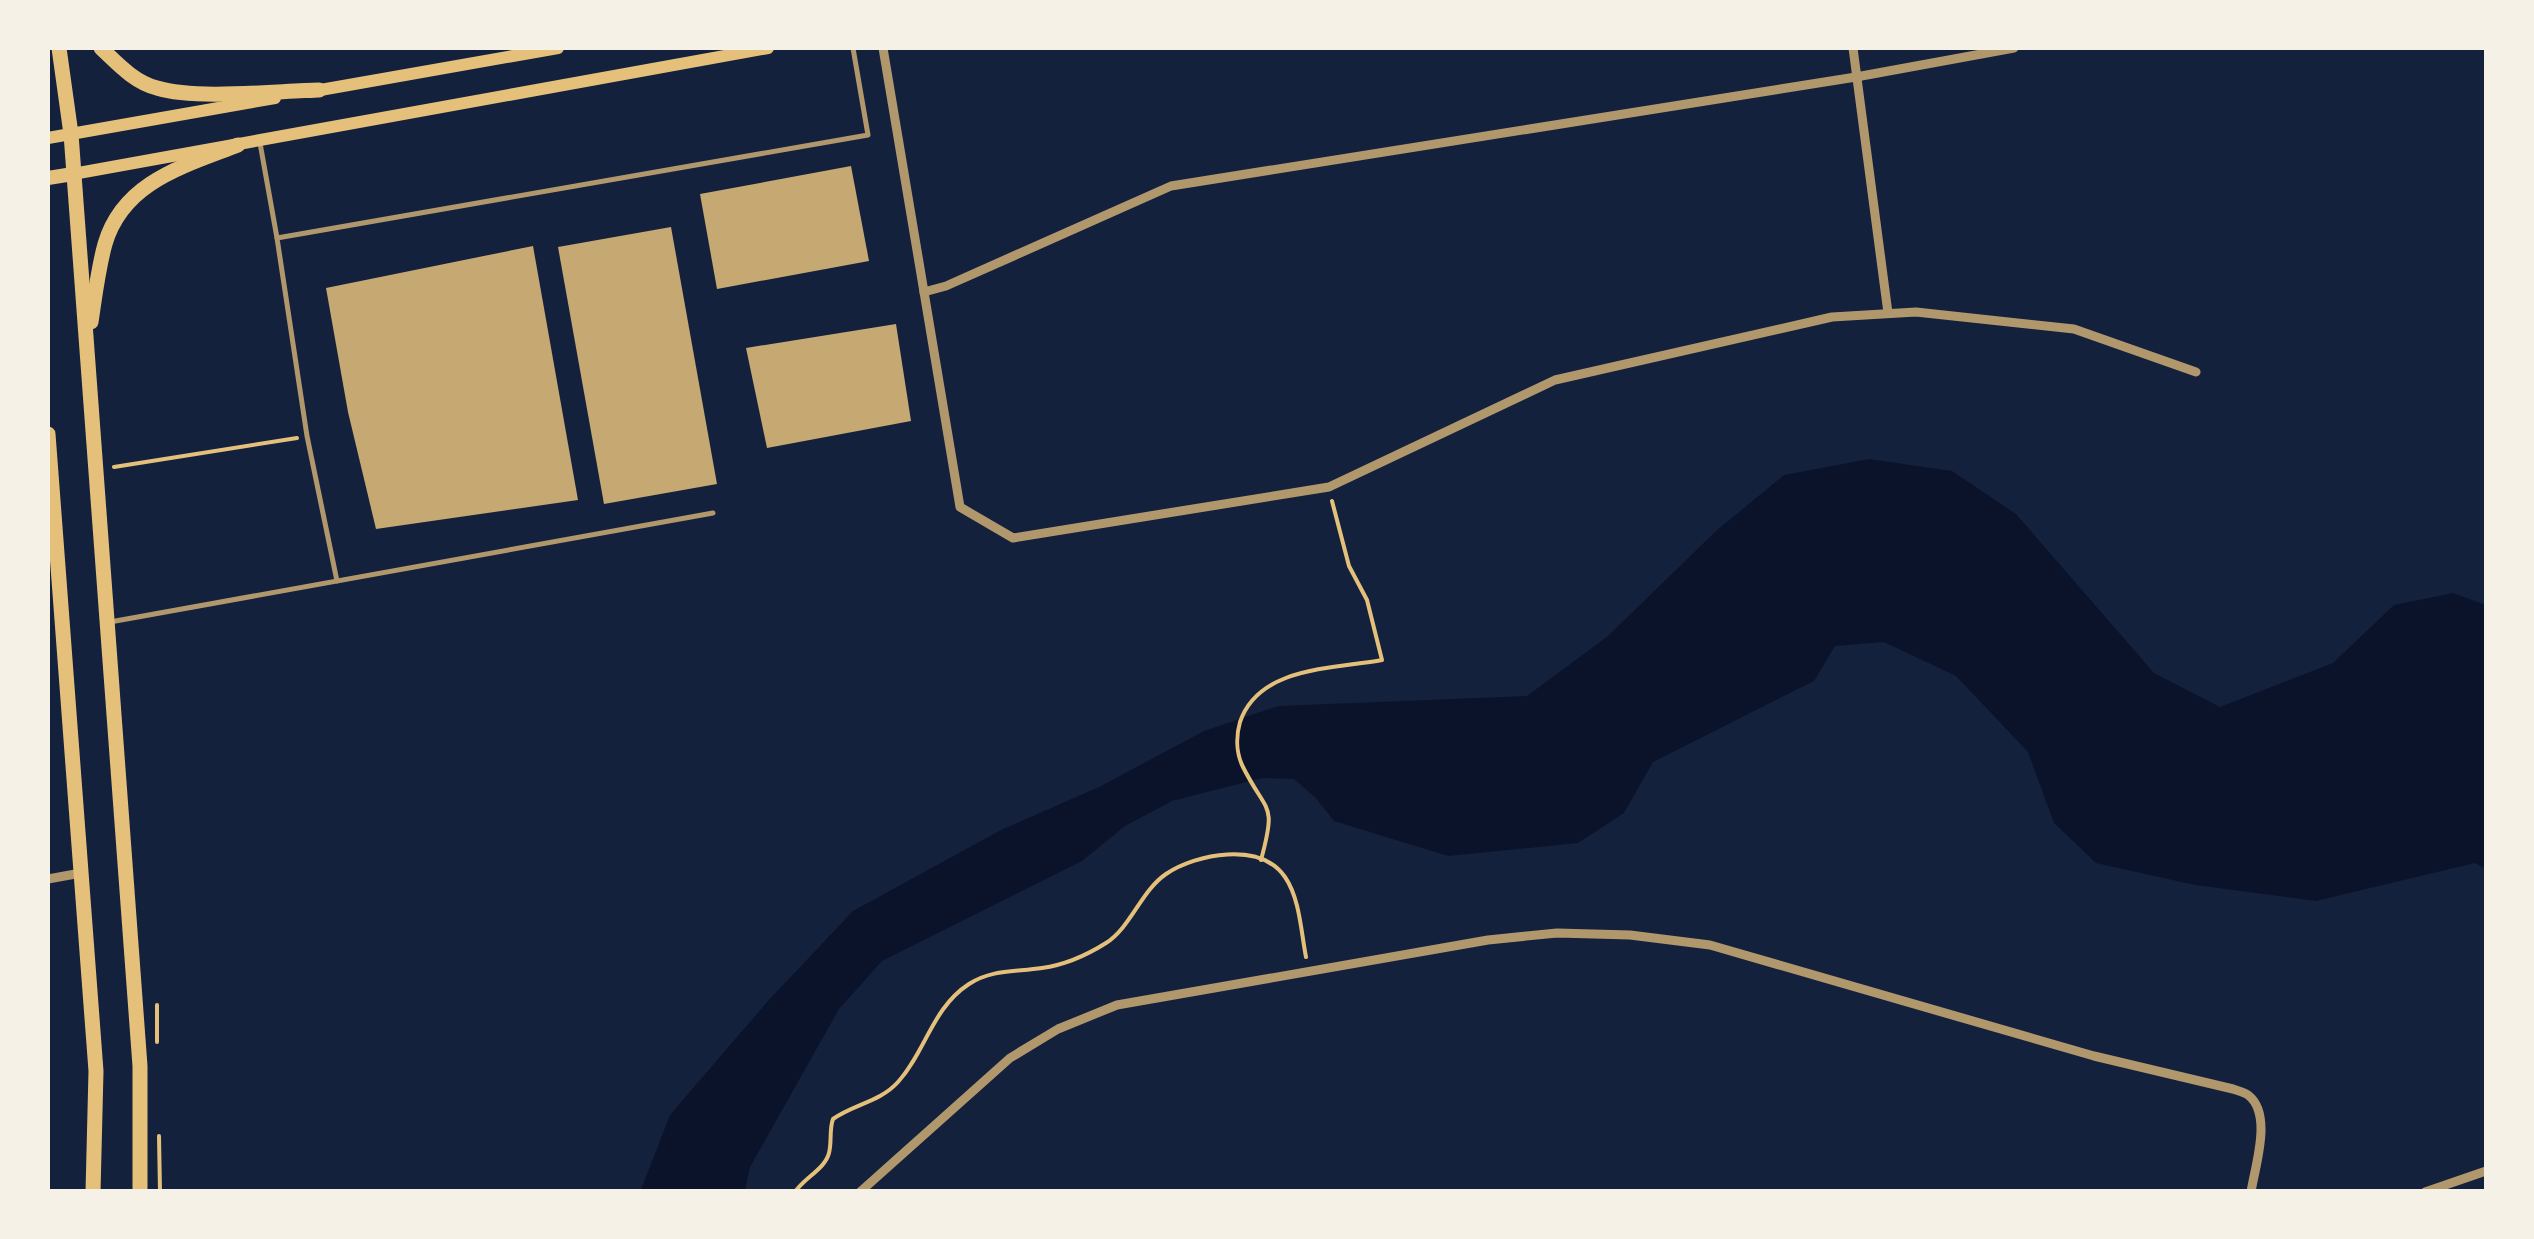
<svg xmlns="http://www.w3.org/2000/svg" width="2534" height="1239" viewBox="0 0 2534 1239" font-family="'Work Sans',sans-serif">
<style>
.water{fill:#0b132b}
.building{fill:#c6a872}
.lines{fill:none;stroke-linecap:round;stroke-linejoin:round}
.path{stroke:#e5c07b;stroke-width:4}
.service{stroke:#b1986c;stroke-width:5}
.minor{stroke:#b1986c;stroke-width:9}
.secondary{stroke:#e5c07b;stroke-width:12}
.primary{stroke:#e5c07b;stroke-width:14}
.trunk{stroke:#e5c07b;stroke-width:15}
</style>
<rect width="100%" height="100%" fill="#14213d"/>
<polygon class="water" points="1869,459 1952,471 2016,514 2154,673 2220,707 2333,663 2394,605 2453,593 2486,605 2486,869 2475,863 2316,901 2195,885 2096,863 2054,823 2028,752 1956,676 1884,642 1835,646 1814,681 1653,762 1624,813 1578,843 1448,856 1334,821 1316,798 1294,779 1262,778 1172,801 1125,826 1082,861 882,961 839,1009 750,1167 745,1191 640,1192 670,1115 767,1002 853,911 1001,830 1101,786 1204,731 1278,706 1527,696 1608,636 1716,531 1784,475"/>
<g class="building">
<polygon points="851,166 869,261 717,289 700,194"/>
<polygon points="671,227 717,484 604,504 558,247"/>
<polygon points="533,246 578,500 376,529 348,412 326,288"/>
<polygon points="896,324 911,421 767,448 746,348"/>
</g>
<g class="lines">
<g class="path">
<polyline points="114,467 297,438"/>
<path d="M1261 860C1277 801 1267 815 1243 767 1236 753 1236 736 1240 722 1259 666 1334 669 1382 660L1367 600 1349 566 1332 501"/>
<polyline points="157,1005 157,1042"/>
<polyline points="159,1136 160,1192"/>
<path d="M795 1192C804 1178 825 1169 829 1153 832 1142 829 1130 833 1119 854 1104 880 1102 898 1082 926 1051 932 1008 969 984 992 969 1016 972 1042 968 1064 965 1087 955 1106 943 1131 927 1141 891 1166 874 1196 854 1260 841 1285 877 1300 899 1301 932 1306 957"/>
</g>
<g class="service">
<polyline points="260,143 277,238"/>
<polyline points="337,581 307,436 277,238 868,135 853,48"/>
<polyline points="110,622 713,513"/>
</g>
<g class="minor">
<polyline points="883,48 924,292"/>
<polyline points="1853,48 1888,313"/>
<polyline points="2014,48 1856,77 1171,186 946,286 924,292 960,507 1013,538 1329,487 1555,380 1832,317 1916,312 2074,329 2196,372"/>
<polyline points="48,879 81,873"/>
<path d="M860 1192 1010 1058 1058 1029 1117 1005 1488 940 1557 933 1630 935 1710 945 2094 1056 2233 1089C2238 1091 2244 1092 2248 1095 2273 1114 2255 1166 2251 1192"/>
<polyline points="2425,1192 2486,1171"/>
</g>
<g class="secondary">
<polyline points="309,92 558,48"/>
<polyline points="48,138 275,98"/>
<polyline points="73,174 768,48"/>
</g>
<polyline class="primary" points="48,178 73,174"/>
<g class="trunk">
<polyline points="59,48 71,134 140,1066 140,1192"/>
<path d="M101 48C118 64 134 82 157 88 196 100 276 91 319 90"/>
<path d="M91 322C95 296 98 269 105 244 123 182 184 166 238 145"/>
<polyline points="48,434 96,1071 93,1192"/>
</g>
</g>
<rect width="2534" height="1239" fill="none" stroke="#f6f1e7" stroke-width="100"/>
</svg>
